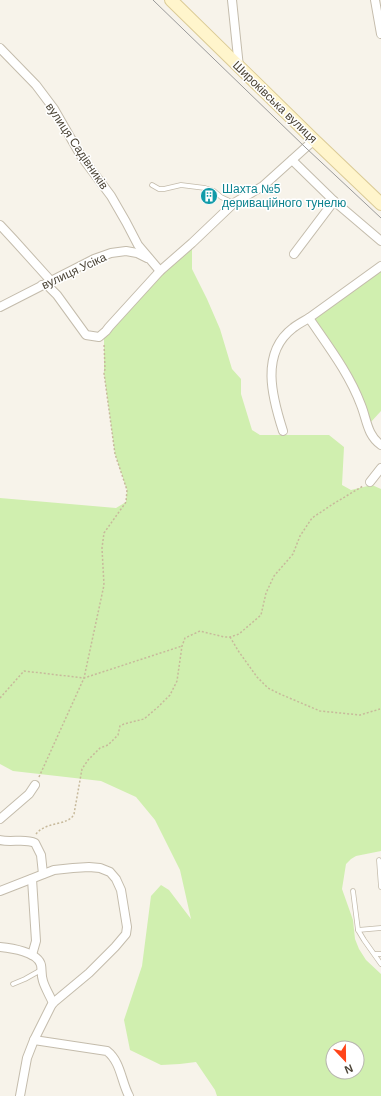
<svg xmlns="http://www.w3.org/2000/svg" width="381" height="1096" viewBox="0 0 381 1096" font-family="Helvetica,sans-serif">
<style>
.green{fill:#d0efaf;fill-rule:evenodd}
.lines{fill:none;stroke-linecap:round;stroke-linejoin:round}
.service-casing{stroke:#c4bcac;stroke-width:5.5}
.minor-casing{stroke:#c4bcac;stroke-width:10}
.secondary-casing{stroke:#dbcb96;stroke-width:14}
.path{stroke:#c7b99b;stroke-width:1.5;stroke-dasharray:2 2;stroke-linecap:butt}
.service{stroke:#fff;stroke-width:4}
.minor{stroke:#fff;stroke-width:8}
.secondary{stroke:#fff5cc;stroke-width:12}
.tram{stroke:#9a9a9a;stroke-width:1}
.labels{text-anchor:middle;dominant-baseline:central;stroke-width:3;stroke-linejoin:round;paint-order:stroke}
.street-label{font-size:12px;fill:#4c4537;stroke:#fff}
.culture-label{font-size:12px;fill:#0d838f;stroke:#fff;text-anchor:start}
</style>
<rect width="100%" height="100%" fill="#f7f3ea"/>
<g class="green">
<path d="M192 243V269L207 299 220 329 232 369 241 379V394L252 430 260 435H329L344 447 342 485 351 490 372 485 381 489V851L356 856 351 859 346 864 342 889 353 920 355 939 359 949 366 960 381 974V1096H217L215 1090 196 1062 180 1064 161 1065 130 1050 124 1020 142 966 151 896 161 885 169 890 191 919 180 870 155 820 136 797 101 781 13 771 0 764V498L116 508 126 502 127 490 115 454 104 373V337L106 331ZM333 1048H357V1072H333Z"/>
<polygon points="381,269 381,411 370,423 313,318"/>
</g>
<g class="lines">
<g class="service-casing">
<g id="service">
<polyline points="152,185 159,189 164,189 181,185 205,188 214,191 221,197 234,203"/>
<polyline points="379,860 381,887"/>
<polyline points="353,891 358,930"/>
<polyline points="381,928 358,930 364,940 381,964"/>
<polyline points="375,954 381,954"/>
<polyline points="13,984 25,979 41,970"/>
</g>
</g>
<g class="minor-casing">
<g id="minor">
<polyline points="232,0 239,67"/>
<polyline points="375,0 381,34"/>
<polyline points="0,48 36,85 54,109 81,156 111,196 126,222 138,245 160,271"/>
<polyline points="292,160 334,201 381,241"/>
<polyline points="0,225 14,240 51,281"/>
<polyline points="294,254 334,201"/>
<path d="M381 266 309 318C328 346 349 373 361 405 367 420 367 435 381 445"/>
<polyline points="42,285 47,285 57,295 86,335 99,337 106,331 109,327 160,271 192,243 234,203 263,186 314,140"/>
<polyline points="0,307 94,259 111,253 126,251 137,253 147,258"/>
<path d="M283 431C272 397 260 353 293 328 298 324 304 321 309 318"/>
<polyline points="370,482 381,468"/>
<polyline points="0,819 29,794 35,785"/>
<path d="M0 840C11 843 25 838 35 843L41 855 43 874"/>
<polyline points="0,891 54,870 73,868 89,867 100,868 110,872 116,879 121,890 127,927 126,934 115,947 89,973 53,1003 51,1006 34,1040 27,1058 20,1096"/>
<path d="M0 947C11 948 38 952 41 965 42 970 41 975 43 981 45 988 50 996 53 1003"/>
<polyline points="32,955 36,941 32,879"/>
<path d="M34 1040 107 1051C121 1062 121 1081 129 1096"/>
</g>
</g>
<g class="secondary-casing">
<polyline id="secondary" points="171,0 314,140 381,204"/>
</g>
<g class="path">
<polyline points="230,637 239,652 257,677 268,688 280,694 320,711 360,715 380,709"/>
<polyline points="0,698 24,671 84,678 182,646"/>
<polyline points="39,777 84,678 104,585 102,548 104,533 126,502 127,490 115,454 104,373 105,369 104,343"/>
<path d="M36 834C46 821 69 826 74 814L82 769 88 760 100 748 108 745 118 735 120 726 124 724 144 719 158 707 170 695 177 681 182 646 185 638 200 631 224 637H230L239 634 261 615 266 593 274 576 293 554 300 536 312 518 333 504 363 486"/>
</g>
<use href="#service" class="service"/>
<use href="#minor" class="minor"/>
<use href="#secondary" class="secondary"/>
<polyline class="tram" points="153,0 306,148 381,218"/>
</g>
<defs>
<g id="building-disc" transform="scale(0.9)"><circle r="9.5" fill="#0f9aa8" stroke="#fff"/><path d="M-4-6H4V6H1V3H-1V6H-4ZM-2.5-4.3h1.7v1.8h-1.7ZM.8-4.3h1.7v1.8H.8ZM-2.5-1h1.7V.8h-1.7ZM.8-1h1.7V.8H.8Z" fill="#fff"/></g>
</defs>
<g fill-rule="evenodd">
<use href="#building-disc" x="209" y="196"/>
</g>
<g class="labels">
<g class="street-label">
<text transform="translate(275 102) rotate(44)">Широківська вулиця</text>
<text transform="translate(77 146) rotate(56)">вулиця Садівників</text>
<text transform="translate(74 271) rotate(-25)">вулиця Усіка</text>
</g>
<g class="culture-label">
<text x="222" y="189">Шахта №5<tspan x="222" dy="14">дериваційного тунелю</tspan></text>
</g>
</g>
<g transform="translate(345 1060) rotate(158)"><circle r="19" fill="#ffffff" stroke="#b7b5af"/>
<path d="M0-3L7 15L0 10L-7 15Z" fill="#ff4419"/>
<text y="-6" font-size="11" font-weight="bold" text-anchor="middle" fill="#4c4537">N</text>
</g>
</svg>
